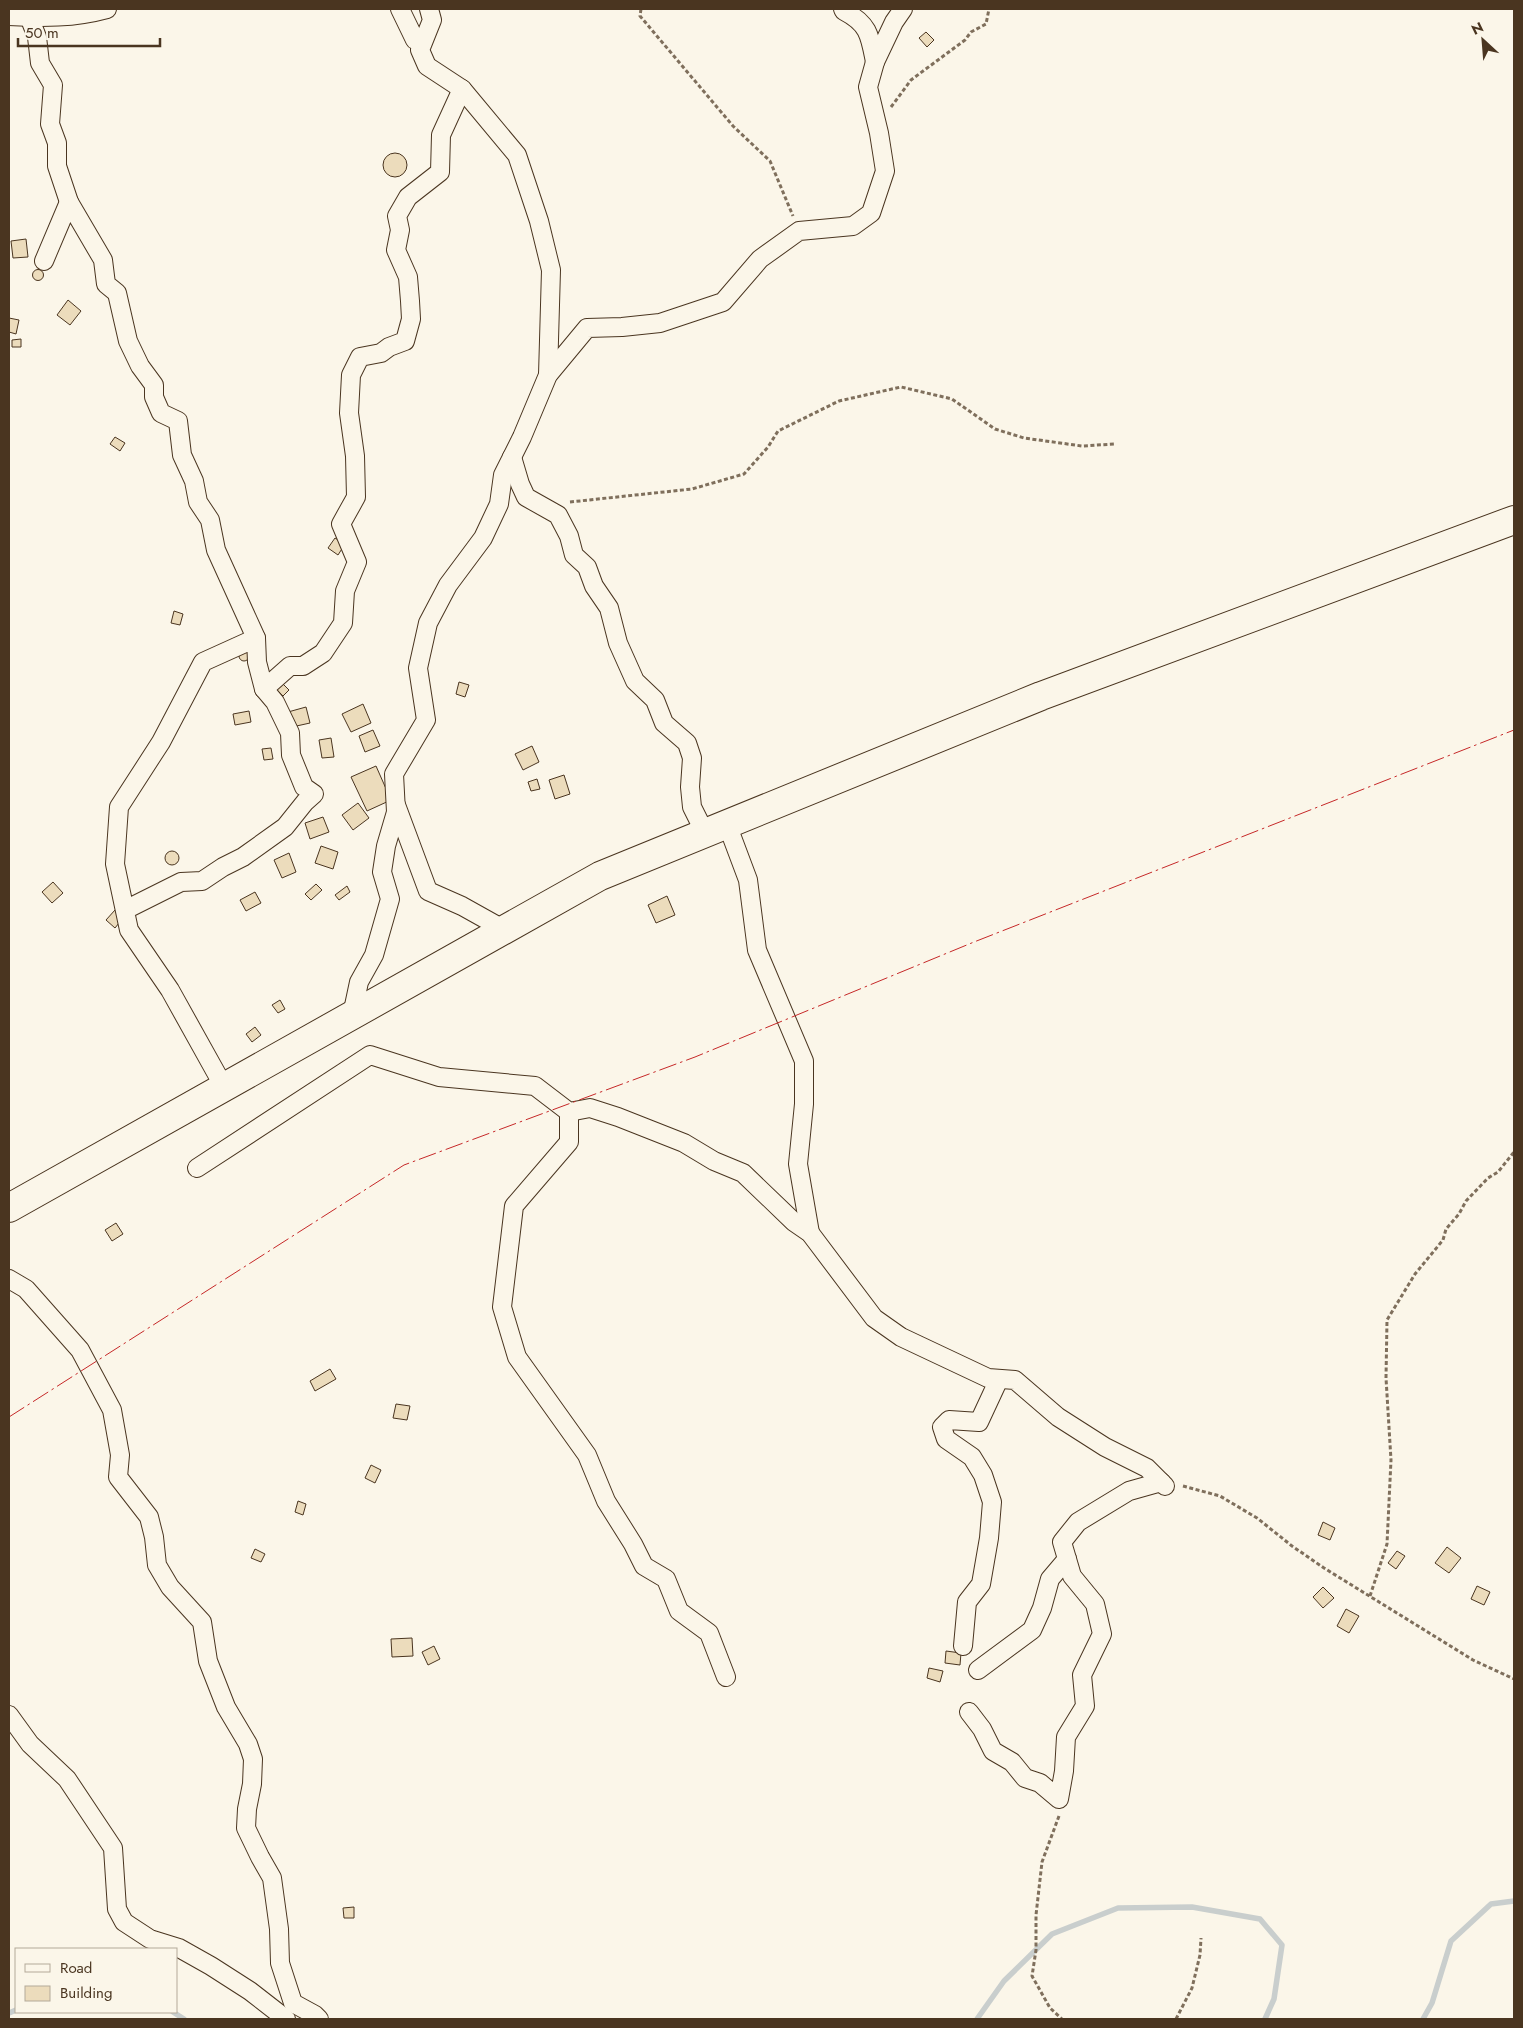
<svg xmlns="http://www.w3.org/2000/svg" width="1523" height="2028" viewBox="0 0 1523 2028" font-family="Jost,sans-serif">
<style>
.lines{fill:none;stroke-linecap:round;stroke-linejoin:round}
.stream{stroke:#c9cecd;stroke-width:5.5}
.building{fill:#ecdcbc;stroke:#4a3520}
.street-casing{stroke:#4a3520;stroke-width:20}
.highway-casing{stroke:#4a3520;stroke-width:30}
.path{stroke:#7f6f5c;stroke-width:3;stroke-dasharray:4 2.5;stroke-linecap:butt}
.street{stroke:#fbf6e9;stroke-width:18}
.highway{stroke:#fbf6e9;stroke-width:28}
.power{stroke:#c62828;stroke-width:1;stroke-dasharray:18 4 2.5 4;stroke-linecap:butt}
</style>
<rect width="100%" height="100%" fill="#fbf6e9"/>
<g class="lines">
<g class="stream">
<polyline points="173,2012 184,2019"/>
<polyline points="9,2013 16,2010"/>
<polyline points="977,2019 1004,1981 1052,1934 1118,1908 1192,1907 1260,1919 1282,1945 1274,1999 1265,2019"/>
<polyline points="1423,2019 1432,2003 1451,1941 1491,1904 1514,1901"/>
</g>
</g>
<g class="building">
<polygon points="926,32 934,40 927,47 919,38"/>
<circle cx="395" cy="165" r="12"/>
<polygon points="26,239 28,257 13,258 11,241"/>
<circle cx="38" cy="275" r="5.5"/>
<polygon points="68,300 81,311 70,325 57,315"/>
<polygon points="9,318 19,320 16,334 9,332"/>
<polygon points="21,339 21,347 12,347 12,340"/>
<polygon points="115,437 125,443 120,451 110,444"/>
<polygon points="335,538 345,544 338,555 328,548"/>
<polygon points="174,611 183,614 180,625 171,623"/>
<circle cx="244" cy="656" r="5"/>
<polygon points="280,681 289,690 283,696 274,687"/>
<polygon points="459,682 469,685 465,697 456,694"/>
<polygon points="363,704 371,723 351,732 342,714"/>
<polygon points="306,707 310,723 292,727 288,712"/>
<polygon points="249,711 251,722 235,725 233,714"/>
<polygon points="373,730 380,746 365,752 359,736"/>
<polygon points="331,738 334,757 322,758 319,740"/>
<polygon points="532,746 539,762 523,770 515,754"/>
<polygon points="271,748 273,759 264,760 262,749"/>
<polygon points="376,766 391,800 367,811 351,777"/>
<polygon points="564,775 570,794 555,799 549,780"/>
<polygon points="537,779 540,789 531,791 528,782"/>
<polygon points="358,803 369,818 353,830 342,815"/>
<polygon points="323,817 329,832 310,839 305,823"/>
<polygon points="321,846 338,852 333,869 315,863"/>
<circle cx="172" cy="858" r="7"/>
<polygon points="289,853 296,872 282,878 274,860"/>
<polygon points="53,882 63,893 52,903 42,892"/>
<polygon points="316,884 322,890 311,900 305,894"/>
<polygon points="347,886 350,892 339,900 335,895"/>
<polygon points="255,892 261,903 246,911 240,900"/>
<polygon points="667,896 675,915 656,923 648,905"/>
<polygon points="115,910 123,918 115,928 106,920"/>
<polygon points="280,1000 285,1009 278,1013 272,1005"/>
<polygon points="255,1027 261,1035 252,1042 246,1034"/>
<polygon points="116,1223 123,1234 112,1241 105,1230"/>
<polygon points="330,1369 336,1379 315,1391 310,1381"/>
<polygon points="396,1404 410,1406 407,1420 393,1418"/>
<polygon points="371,1465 381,1470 375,1483 365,1478"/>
<polygon points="298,1501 306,1504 303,1515 295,1512"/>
<polygon points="1323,1522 1335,1528 1330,1540 1318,1535"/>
<polygon points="1447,1547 1461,1558 1449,1573 1435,1563"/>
<polygon points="255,1549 265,1554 261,1562 251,1558"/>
<polygon points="1397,1551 1405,1556 1396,1569 1388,1563"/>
<polygon points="1477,1586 1490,1592 1484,1605 1471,1599"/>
<polygon points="1323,1587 1334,1598 1323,1608 1313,1597"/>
<polygon points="1346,1609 1359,1616 1349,1633 1337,1626"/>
<polygon points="412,1638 413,1656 392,1657 391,1639"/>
<polygon points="434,1646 440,1659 428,1665 422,1652"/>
<polygon points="946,1651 961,1653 960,1665 945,1663"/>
<polygon points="929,1668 943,1671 940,1682 927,1678"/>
<polygon points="354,1907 354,1918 344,1918 343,1908"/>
</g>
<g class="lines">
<g class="street-casing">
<g id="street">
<polyline points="26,9 37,37 40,63 53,85 50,124 57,143 57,166 69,202"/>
<polyline points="400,9 415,40"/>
<polyline points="429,9 432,20 420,50 427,66 462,89 517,155 539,221 551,270 548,375"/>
<path d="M843 9 844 11C869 24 870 36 875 62"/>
<path d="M9 16C42 18 74 18 107 9"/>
<polyline points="44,261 69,202 103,260 106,284 117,293 128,341 140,366 154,385 154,397 161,413 178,421 182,455 194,481 198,502 210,520 216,550 256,638"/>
<polyline points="512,457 520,484 526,497 558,515 569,536 574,555 587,567 594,586 609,608 618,643 635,681 655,700 664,723 687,743 692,758 690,787 692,807 705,833"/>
<polyline points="264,689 290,666 303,666 323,653 343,623 345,591 357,562 341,524 356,497 355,456 349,413 351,375 360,357 381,353 389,347 405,341 411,319 410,301 408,277 396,250 400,230 397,216 408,197 440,172 441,135 462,89"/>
<polyline points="396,805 428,891 462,906 505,930"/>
<polyline points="727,824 748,880 757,950 804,1061 804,1104 798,1164 810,1233"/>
<polyline points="125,910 181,882 202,881 223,867 243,857 285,827 305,802 314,794 304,787 291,755 290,733 275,702 264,689 257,662 256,638 203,662 161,742 119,807 115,864 129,930 170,990 224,1087"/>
<polyline points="352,1015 359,982 374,955 390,899 382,872 386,846 396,812 394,774 426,720 418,668 428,623 448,585 483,538 499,504 503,475 522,437 548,375 587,328 622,327 660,323 723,302 760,259 799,231 853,226 871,213 885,171 879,133 868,87 875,62 894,22 903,9"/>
<polyline points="569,1112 569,1142 514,1206 502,1307 517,1357 587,1455 606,1501 633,1544 644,1566 666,1579 679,1611 709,1633 726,1677"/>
<polyline points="197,1168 370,1055 439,1077 535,1086 569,1112 590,1108 618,1117 684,1143 714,1161 743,1173 794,1222 810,1233 874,1318 901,1337 988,1378 1015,1380 1058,1417 1105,1447 1147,1468 1165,1486"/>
<polyline points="9,1279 26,1289 80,1350 112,1410 120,1455 118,1477 149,1517 154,1537 157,1565 170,1587 202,1622 208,1661 226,1707 248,1744 253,1759 252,1784 247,1809 246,1828 260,1857 272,1878 279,1929 280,1963 293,2003 315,2015 319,2019"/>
<polyline points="963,1646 967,1602 981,1584 989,1538 992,1502 983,1475 972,1457 946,1439 942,1427 949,1420 979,1422 999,1379"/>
<polyline points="978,1670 1032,1630 1042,1608 1050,1579 1067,1559"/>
<polyline points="969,1712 982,1729 993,1751 1012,1762 1025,1778 1040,1783 1059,1799 1064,1771 1066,1737 1085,1706 1082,1675 1102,1634 1095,1604 1072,1576 1062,1542 1078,1522 1129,1491 1161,1482"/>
<polyline points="9,1715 30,1744 67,1779 113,1848 117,1909 124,1922 150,1939 179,1948 211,1966 250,1991 286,2019"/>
</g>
</g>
<g class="highway-casing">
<polyline id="highway" points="9,1208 600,876 1041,696 1514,520"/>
</g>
<g class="path">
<polyline points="641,9 640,16 733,126 770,161 793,216"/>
<polyline points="891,107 911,80 965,40 971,32 986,24 989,9"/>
<polyline points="570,502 692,489 744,474 768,447 778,431 839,401 901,387 952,399 995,429 1024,438 1082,446 1114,444"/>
<polyline points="1183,1486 1220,1496 1257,1518 1292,1546 1324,1568 1473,1660 1514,1679"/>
<polyline points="1370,1596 1387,1544 1391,1460 1386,1378 1387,1320 1415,1274 1443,1240 1446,1229 1459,1214 1466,1201 1488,1178 1498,1172 1514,1152"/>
<polyline points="1059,1816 1042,1862 1036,1915 1036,1950 1032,1976 1050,2008 1062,2019"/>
<polyline points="1176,2019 1192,1988 1200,1955 1201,1938"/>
</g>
<use href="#street" class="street"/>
<use href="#highway" class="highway"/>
<polyline class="power" points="9,1417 404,1165 695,1057 974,942 1514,730"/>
</g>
<rect width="1523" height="2028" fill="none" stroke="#4a3520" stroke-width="20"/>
<rect x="15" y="1948" width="162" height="65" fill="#fbf6e9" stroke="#b4a999"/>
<rect x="25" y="1964" width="25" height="8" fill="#fbf6e9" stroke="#b4a999"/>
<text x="60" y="1973" font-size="15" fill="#4a3520">Road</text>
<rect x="25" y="1986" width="25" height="15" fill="#ecdcbc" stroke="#b4a999"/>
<text x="60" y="1998" font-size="15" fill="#4a3520">Building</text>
<g transform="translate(1483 40) rotate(334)" stroke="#fbf6e9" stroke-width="4" paint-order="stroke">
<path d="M0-4L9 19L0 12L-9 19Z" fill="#4a3520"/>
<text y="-8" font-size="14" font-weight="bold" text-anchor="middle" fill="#4a3520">N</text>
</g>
<path d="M18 38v8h142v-8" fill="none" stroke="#4a3520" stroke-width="2.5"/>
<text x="25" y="38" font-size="15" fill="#4a3520" stroke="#fbf6e9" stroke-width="4" paint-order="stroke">50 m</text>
</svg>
